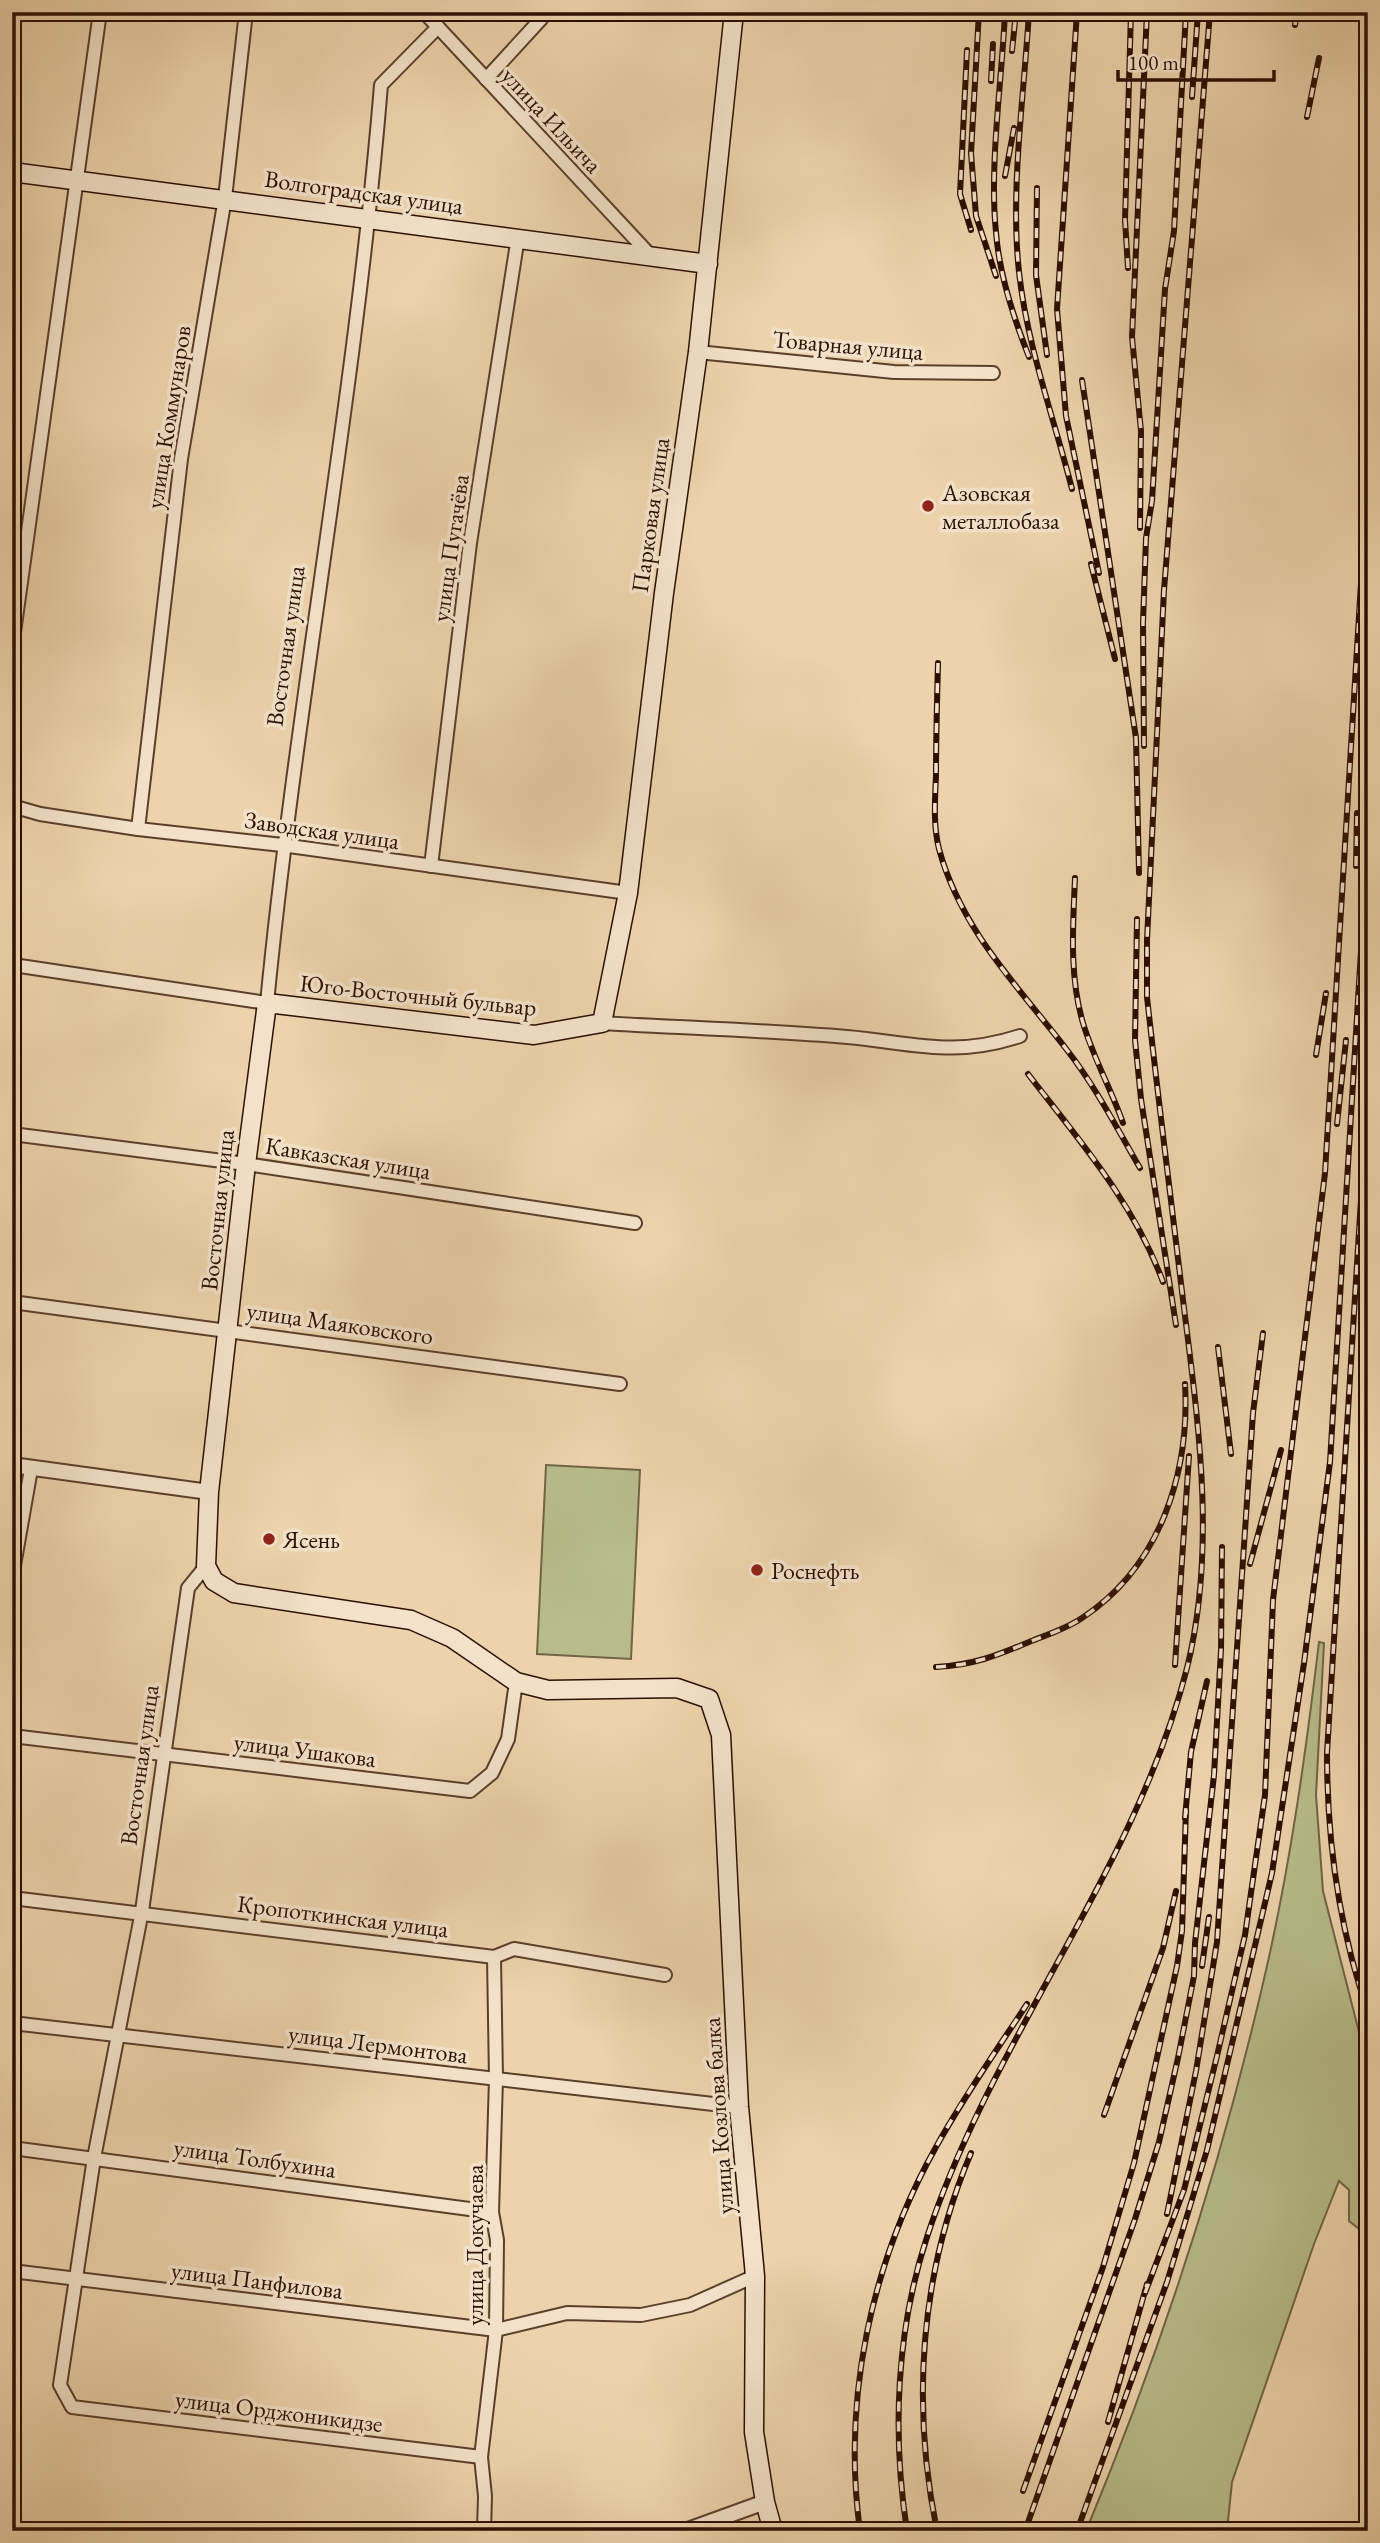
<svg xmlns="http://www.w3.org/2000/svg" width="1380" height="2543" viewBox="0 0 1380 2543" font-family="'EB Garamond',serif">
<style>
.green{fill:#b7bc8a;stroke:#716545;stroke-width:2}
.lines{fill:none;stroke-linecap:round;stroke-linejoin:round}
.minor-casing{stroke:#5c3f2b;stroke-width:16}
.tertiary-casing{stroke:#5c3f2b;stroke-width:18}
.secondary-casing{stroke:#2b0e00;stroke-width:21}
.minor{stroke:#f3e2c9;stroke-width:12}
.tertiary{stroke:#f3e2c9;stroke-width:14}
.secondary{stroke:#f3e2c9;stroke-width:18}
.rail-casing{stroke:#2b0e00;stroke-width:6}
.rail{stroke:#f3e2c9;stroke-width:3.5;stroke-dasharray:10;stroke-linecap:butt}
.poi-dot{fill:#8f2418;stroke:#f3e2c9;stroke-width:2.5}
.labels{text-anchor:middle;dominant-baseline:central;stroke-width:7;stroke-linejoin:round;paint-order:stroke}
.street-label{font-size:24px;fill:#2b0e00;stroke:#f3e2c9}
.poi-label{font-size:24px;fill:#2b0e00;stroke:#f3e2c9;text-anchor:start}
</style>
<rect width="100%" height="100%" fill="#edd3ac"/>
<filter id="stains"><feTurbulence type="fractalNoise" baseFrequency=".00286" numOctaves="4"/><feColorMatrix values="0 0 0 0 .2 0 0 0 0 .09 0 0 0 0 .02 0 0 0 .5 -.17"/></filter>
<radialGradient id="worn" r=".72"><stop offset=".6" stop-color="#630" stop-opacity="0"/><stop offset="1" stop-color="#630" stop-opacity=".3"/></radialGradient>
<g class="green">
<polygon points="546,1465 640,1470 631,1659 537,1654"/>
<path d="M1319 1642 1324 1643 1316 1795 1323 1891 1360 2036 1368 2055V2236L1349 2221V2190L1339 2181 1314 2244 1232 2482 1227 2531H1086C1162 2348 1223 2160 1267 1966 1291 1860 1306 1751 1319 1642Z"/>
</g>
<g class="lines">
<g class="minor-casing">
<g id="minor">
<polyline points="424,12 650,255"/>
<polyline points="486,79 541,19 542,12"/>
<polyline points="698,352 894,372 993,373"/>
<polyline points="12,647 100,12"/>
<polyline points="12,806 40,814 138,829 282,845 628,893"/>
<polyline points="138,829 181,459 225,198 246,12"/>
<polyline points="431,866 470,543 518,237"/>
<path d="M20 966 267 1003C297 696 356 393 381 85L438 27"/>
<path d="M602 1023C683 1028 765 1030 847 1037 914 1043 952 1058 1020 1036"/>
<polyline points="12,1134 246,1164 635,1223"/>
<polyline points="12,1302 620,1384"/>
<polyline points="206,1566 188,1588 142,1911 94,2158 60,2385 72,2407 481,2457"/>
<polyline points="12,1577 31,1469"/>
<polyline points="12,1736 470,1791 492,1773 508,1739 516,1682"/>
<polyline points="12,1898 494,1957 514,1949 665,1975"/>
<polyline points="12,2023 739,2107"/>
<polyline points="12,2148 492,2212"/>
<polyline points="12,2271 496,2330 567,2313 641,2315 690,2305 755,2276"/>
<polyline points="484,2531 485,2496 481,2457 496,2330 497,2240 492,2212 496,2079 494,1957"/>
</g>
</g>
<g class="tertiary-casing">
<g id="tertiary">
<polyline points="12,1465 209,1492"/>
<polyline points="685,2531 765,2502"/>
</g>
</g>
<g class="secondary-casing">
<g id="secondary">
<polyline points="734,12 698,352 664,593 628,893 602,1023 534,1035 267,1003 246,1164 209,1492 206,1566 214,1581 234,1593 411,1620 452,1638 516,1682 548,1690 677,1688 709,1699 721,1735 739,2107 755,2276 754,2432 765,2502 773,2531"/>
<polyline points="12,172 708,264"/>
</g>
</g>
<use href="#minor" class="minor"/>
<use href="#tertiary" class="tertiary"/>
<use href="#secondary" class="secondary"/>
<g class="rail-casing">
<g id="rail">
<polyline points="979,12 971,153 976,216 996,276"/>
<path d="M1005 12C1002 81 989 165 996 232 999 274 1014 319 1029 357"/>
<path d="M1029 12C1024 96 1010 190 1019 272 1027 346 1054 418 1072 489"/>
<polyline points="1077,12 1057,309 1066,416 1099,573"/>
<polyline points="1295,25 1297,12"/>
<polyline points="967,50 960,194 971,230"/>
<polyline points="1012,51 1016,12"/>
<polyline points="991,81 993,44"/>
<polyline points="1192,97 1198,12"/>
<polyline points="1307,117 1319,58"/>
<polyline points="1005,176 1014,128"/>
<polyline points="1037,188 1036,275 1047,355"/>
<polyline points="1128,268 1125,220 1131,12"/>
<polyline points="1082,380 1136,738 1139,873"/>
<polyline points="1140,528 1141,431 1132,337 1147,12"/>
<polyline points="1091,564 1115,659"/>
<path d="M938 663C937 701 936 738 936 775 935 800 933 825 939 849 961 930 1018 986 1067 1050 1095 1086 1117 1128 1140 1168"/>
<polyline points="1144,746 1143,623 1146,538 1152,501 1165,289 1174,231 1186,12"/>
<polyline points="1356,866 1357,813"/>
<path d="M1075 878C1073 925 1069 976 1083 1023 1093 1057 1111 1089 1123 1123"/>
<polyline points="1137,919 1135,1040 1141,1099 1176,1325"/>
<polyline points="1316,1055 1326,993"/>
<path d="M1028 1074C1079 1140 1134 1203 1163 1282"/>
<path d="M1368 1085 1327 1753C1327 1840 1339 1929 1368 2012"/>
<polyline points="1337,1124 1346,1040"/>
<polyline points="1218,1347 1231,1454"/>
<polyline points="1250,1564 1281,1450"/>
<polyline points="1175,1665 1189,1456"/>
<path d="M936 1667C973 1665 996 1656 1029 1642 1046 1635 1066 1629 1082 1618 1160 1567 1190 1473 1185 1384"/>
<polyline points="1185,1818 1191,1752 1207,1681"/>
<polyline points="1202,1966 1209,1917"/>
<polyline points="1104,2115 1163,1948 1176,1891"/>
<polyline points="1167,2214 1196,2071 1217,1942 1253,1413 1263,1333"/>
<polyline points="1145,2293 1184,2190 1217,2056 1245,1935 1265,1795 1273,1600 1325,1173 1368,468"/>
<polyline points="1108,2422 1147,2284"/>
<polyline points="1023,2491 1103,2267 1134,2163 1177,1966 1182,1931 1186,1810"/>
<path d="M860 2531C842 2399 871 2263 936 2147 963 2098 996 2051 1027 2004"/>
<path d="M907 2531C892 2434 896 2331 927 2237 992 2038 1135 1872 1187 1668 1217 1547 1198 1421 1183 1300 1171 1199 1158 1098 1147 997V940L1164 590 1210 12"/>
<path d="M937 2531C911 2404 920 2273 971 2153"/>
<polyline points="1025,2531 1135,2219 1159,2142 1178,2058 1194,1976 1195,1943 1214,1775 1221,1650 1222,1547"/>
<polyline points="1077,2531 1167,2282 1207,2150 1272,1873 1304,1663 1330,1462 1368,835"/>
</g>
</g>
<use href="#rail" class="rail"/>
</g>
<g class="poi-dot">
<circle cx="928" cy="506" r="7"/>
<circle cx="269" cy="1539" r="7"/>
<circle cx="757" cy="1570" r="7"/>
</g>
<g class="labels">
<g class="street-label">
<text transform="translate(552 120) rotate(47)">улица Ильича</text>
<text transform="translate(364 192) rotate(8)">Волгоградская улица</text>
<text transform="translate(848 345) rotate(5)">Товарная улица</text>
<text transform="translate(168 417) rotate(-81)">улица Коммунаров</text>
<text transform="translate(650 515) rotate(-82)">Парковая улица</text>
<text transform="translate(450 548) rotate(-82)">улица Пугачёва</text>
<text transform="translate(285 646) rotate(-82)">Восточная улица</text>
<text transform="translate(322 830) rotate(8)">Заводская улица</text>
<text transform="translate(418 995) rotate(6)">Юго-Восточный бульвар</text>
<text transform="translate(348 1158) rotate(9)">Кавказская улица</text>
<text transform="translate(217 1210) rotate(-84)">Восточная улица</text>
<text transform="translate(340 1323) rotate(8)">улица Маяковского</text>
<text transform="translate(305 1750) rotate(7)">улица Ушакова</text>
<text transform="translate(139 1765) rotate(-82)">Восточная улица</text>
<text transform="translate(343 1916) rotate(7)">Кропоткинская улица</text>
<text transform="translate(378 2044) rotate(7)">улица Лермонтова</text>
<text transform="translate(718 2116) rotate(-94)">улица Козлова балка</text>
<text transform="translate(255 2158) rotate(8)">улица Толбухина</text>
<text transform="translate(474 2245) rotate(-90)">улица Докучаева</text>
<text transform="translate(257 2280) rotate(7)">улица Панфилова</text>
<text transform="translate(279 2411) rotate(7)">улица Орджоникидзе</text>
</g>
<g class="poi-label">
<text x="942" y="492">Азовская<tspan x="942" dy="28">металлобаза</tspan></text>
<text x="283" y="1539">Ясень</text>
<text x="771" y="1570">Роснефть</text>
</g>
</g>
<rect width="1380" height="2543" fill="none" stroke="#edd3ac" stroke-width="42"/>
<rect x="14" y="14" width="1352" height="2515" fill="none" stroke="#2b0e00" stroke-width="3.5"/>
<rect x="21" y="21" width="1338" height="2501" fill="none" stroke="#2b0e00" stroke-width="2"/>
<path d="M1118 70v10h156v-10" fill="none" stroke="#2b0e00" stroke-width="3.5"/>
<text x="1128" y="70" font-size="21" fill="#2b0e00" stroke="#f3e2c9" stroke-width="5" paint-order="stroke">100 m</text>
<rect width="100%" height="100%" filter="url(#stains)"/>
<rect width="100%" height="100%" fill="url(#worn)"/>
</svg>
